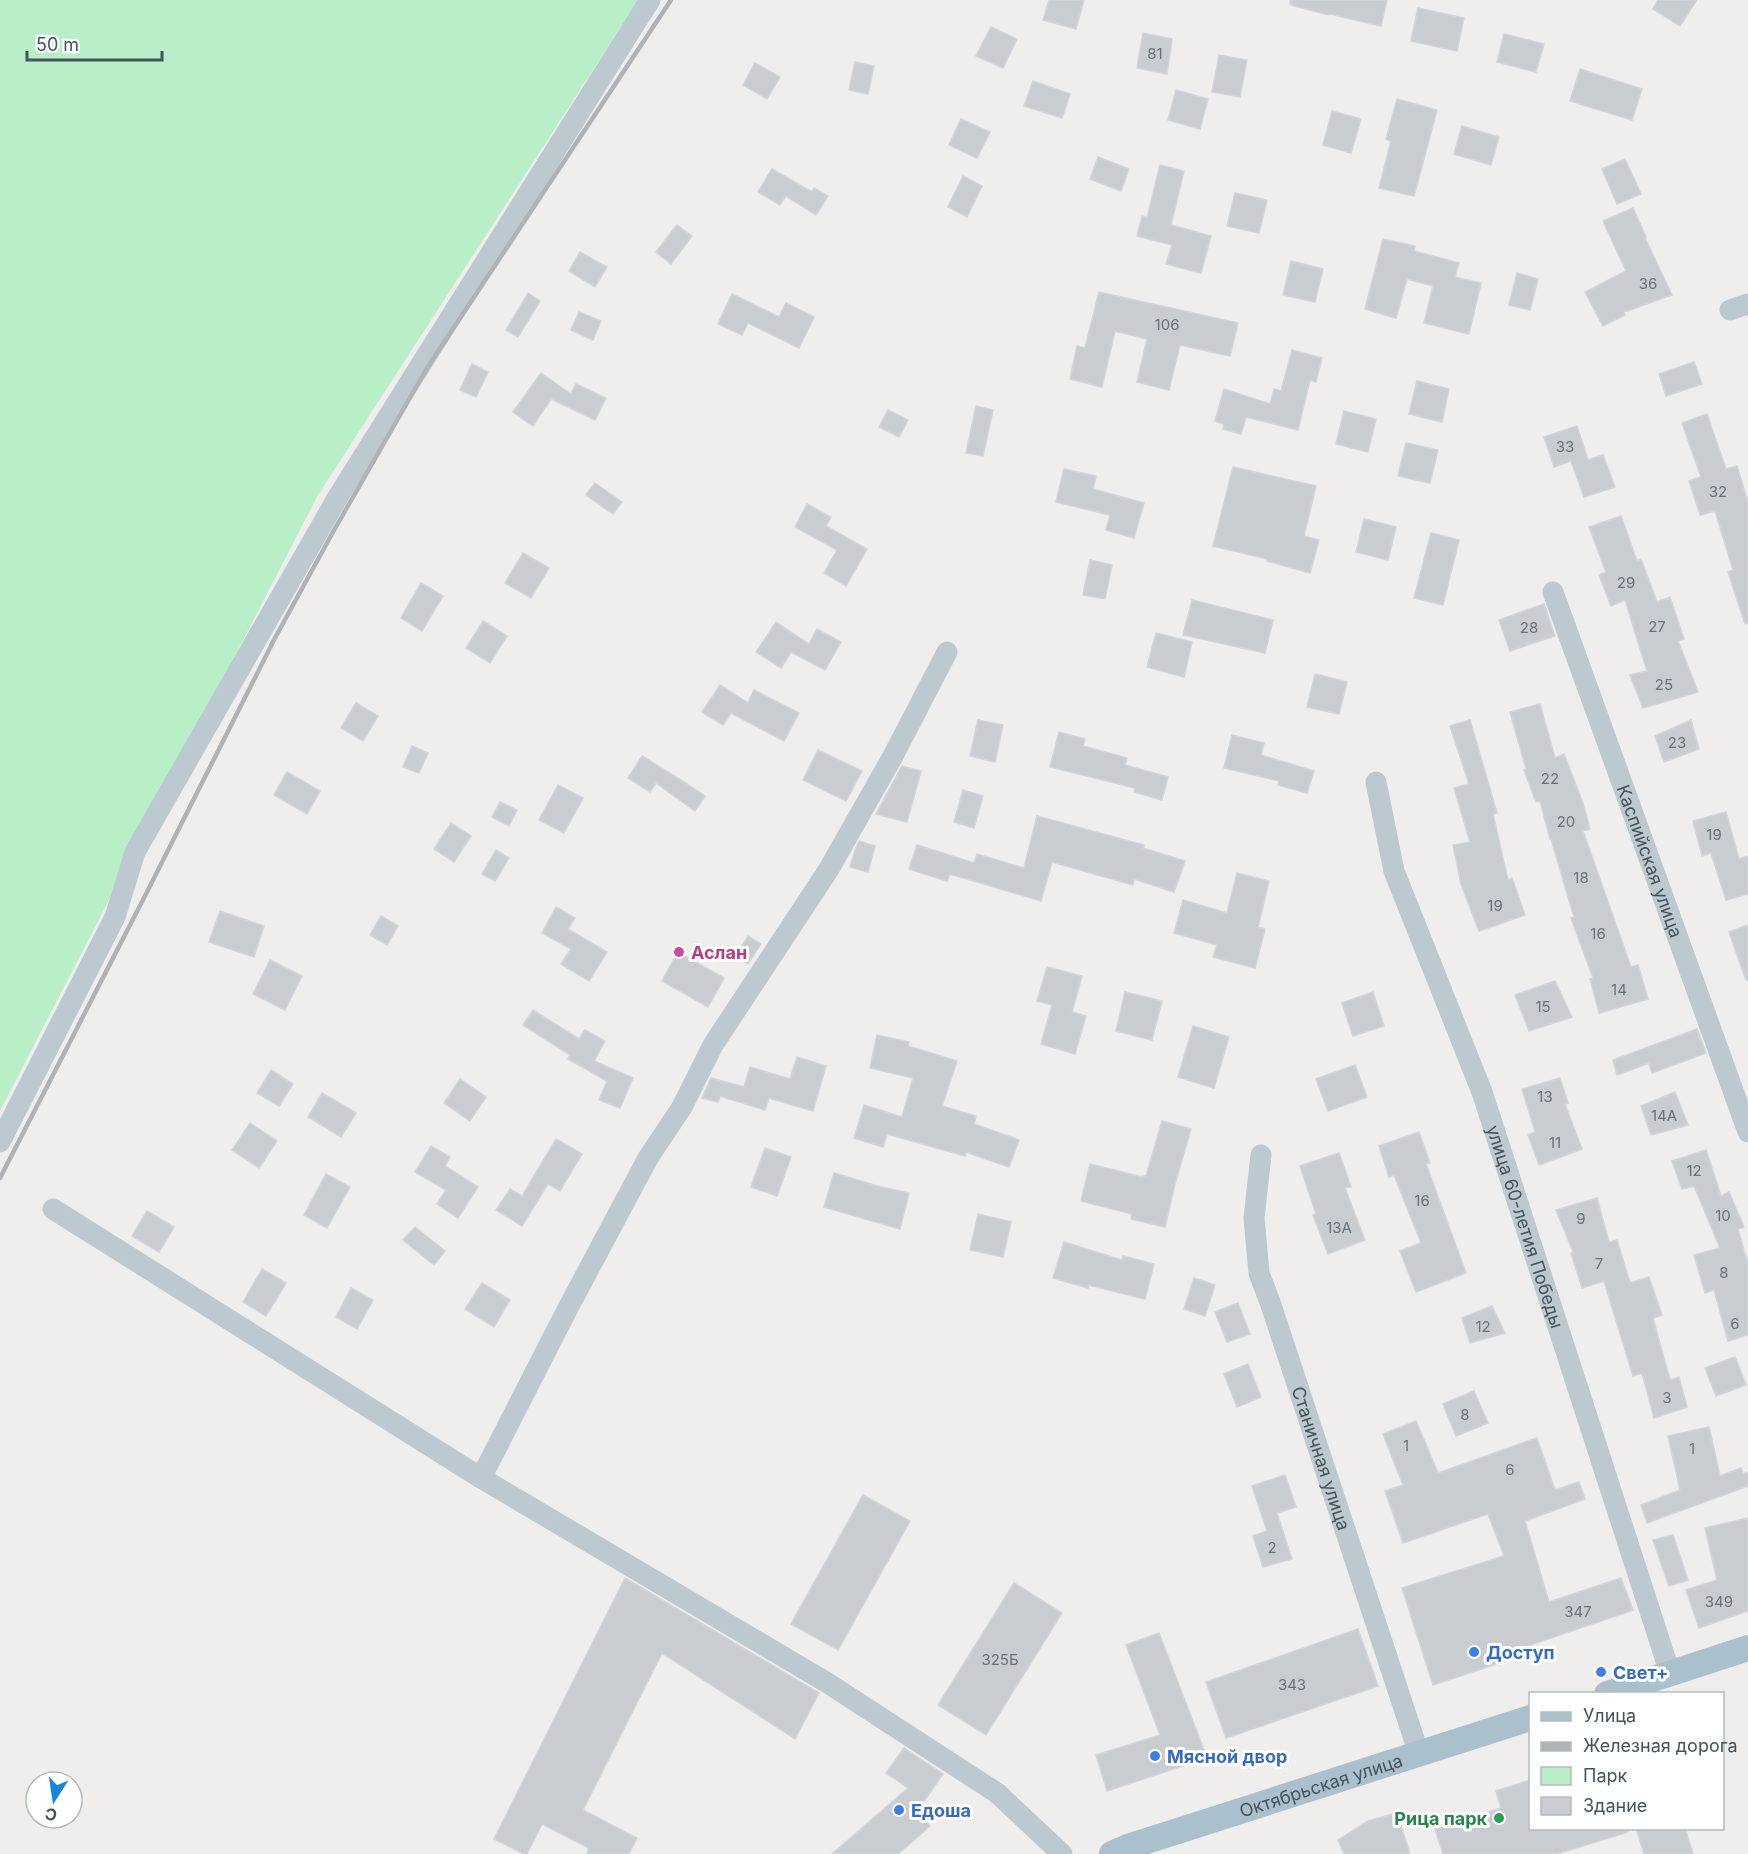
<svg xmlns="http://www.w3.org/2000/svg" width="1748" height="1854" viewBox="0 0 1748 1854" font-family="Inter,sans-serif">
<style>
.green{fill:#b9efc8}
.building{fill:#c9cdd2;stroke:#d1d4d9;stroke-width:1.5}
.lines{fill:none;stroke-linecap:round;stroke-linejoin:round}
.minor{stroke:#bdc9d0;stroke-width:21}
.major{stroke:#abc0cd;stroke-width:26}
.rail{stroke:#afb3b8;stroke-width:4.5}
.hotel-dot{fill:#d1479c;stroke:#fff;stroke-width:2}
.shop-dot{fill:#3f7fe0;stroke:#fff;stroke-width:2}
.leisure-dot{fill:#2e9e5b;stroke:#fff;stroke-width:2}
.labels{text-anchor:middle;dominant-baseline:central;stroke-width:6;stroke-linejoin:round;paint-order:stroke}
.number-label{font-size:15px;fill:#667279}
.street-label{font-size:18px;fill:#45535b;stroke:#fff}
.hotel-label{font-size:18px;font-weight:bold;fill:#b23c85;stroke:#fff;text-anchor:start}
.shop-label{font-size:18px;font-weight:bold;fill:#366cbe;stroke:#fff;text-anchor:start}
.leisure-label{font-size:18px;font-weight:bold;fill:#27864d;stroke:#fff;text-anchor:end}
</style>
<rect width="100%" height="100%" fill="#f0eded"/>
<polygon class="green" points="0,0 638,0 318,495 0,1111"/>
<g class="building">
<polygon points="1049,0 1084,0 1076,29 1043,20"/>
<polygon points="1290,0 1387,0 1381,26 1330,14 1329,15 1294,6 1290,4"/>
<polygon points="1658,0 1697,0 1680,26 1653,9"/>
<polygon points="1418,8 1464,18 1457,51 1411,41"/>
<polygon points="991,27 1017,39 1003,68 976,56"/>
<polygon points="1143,33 1172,39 1167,74 1137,68"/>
<polygon points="1504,34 1544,44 1536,72 1497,62"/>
<polygon points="1219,55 1247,60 1240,97 1212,92"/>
<polygon points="855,62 874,66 868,94 849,90"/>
<polygon points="755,63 780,77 767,99 743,85"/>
<polygon points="1580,69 1642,89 1632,120 1570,101"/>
<polygon points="1033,81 1070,94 1062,118 1024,106"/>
<polygon points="1176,90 1208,99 1200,129 1168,120"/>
<polygon points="1397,99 1437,110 1414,196 1379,188 1391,141 1386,139"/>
<polygon points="1332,111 1361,119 1351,153 1323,145"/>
<polygon points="961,119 990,132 977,158 949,145"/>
<polygon points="1462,126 1499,137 1491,165 1454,154"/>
<polygon points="1098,157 1129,169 1121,191 1090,179"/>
<polygon points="1625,159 1641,194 1617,204 1602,169"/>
<polygon points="1160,165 1184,171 1171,225 1211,236 1201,273 1166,264 1172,245 1137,236 1142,216 1147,218"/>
<polygon points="772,169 812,192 814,188 828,196 816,215 786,196 780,205 758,192"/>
<polygon points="963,176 982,186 967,217 948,207"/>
<polygon points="1235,193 1267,200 1259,233 1227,226"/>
<polygon points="1633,208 1646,237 1645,238 1672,295 1624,312 1625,315 1603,326 1585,292 1626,271 1603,221"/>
<polygon points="677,225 692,236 671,264 656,252"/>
<polygon points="1383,239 1415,246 1414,251 1459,263 1455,277 1481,283 1469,334 1424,323 1433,286 1407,279 1396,318 1365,309"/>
<polygon points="580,252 607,267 595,287 569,271"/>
<polygon points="1291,261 1323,269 1315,302 1283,295"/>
<polygon points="1517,273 1538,279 1530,310 1509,305"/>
<polygon points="1099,292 1238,323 1230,356 1180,345 1169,390 1137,382 1147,339 1115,331 1102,387 1070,379 1077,346 1085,348"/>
<polygon points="528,293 540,301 518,337 506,330"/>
<polygon points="732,294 779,317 786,303 814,317 799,348 748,323 742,335 718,324"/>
<polygon points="579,312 601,321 593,340 571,330"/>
<polygon points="1292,350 1322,358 1316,382 1310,380 1298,430 1246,417 1241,434 1223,429 1224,424 1215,421 1224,389 1270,404 1274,389 1281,391"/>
<polygon points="1694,362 1702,384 1666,396 1659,374"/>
<polygon points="472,364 488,372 476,397 460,390"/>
<polygon points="541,373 571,394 576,384 606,398 595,420 551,399 533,426 513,412"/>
<polygon points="1417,381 1449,389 1442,422 1409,414"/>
<polygon points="976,406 993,410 983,456 966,453"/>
<polygon points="888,410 908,420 899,437 879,427"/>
<polygon points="1344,411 1376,419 1368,452 1336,444"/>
<polygon points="1707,414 1726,469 1737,466 1748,502 1748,623 1745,624 1728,572 1733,570 1715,511 1700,515 1689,481 1701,477 1682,423"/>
<polygon points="1577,426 1588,460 1603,455 1615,487 1584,497 1571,461 1554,467 1544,437"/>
<polygon points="1406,443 1438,450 1430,483 1398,476"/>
<polygon points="1233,467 1316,486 1304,536 1319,540 1310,573 1267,561 1267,559 1213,546"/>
<polygon points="1064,469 1096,476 1093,489 1144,503 1134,538 1106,530 1110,515 1056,502"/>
<polygon points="595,483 622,502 613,514 586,495"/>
<polygon points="807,504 831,517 826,526 867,549 846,586 824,573 837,550 795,527"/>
<polygon points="1621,516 1637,561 1641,559 1657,602 1670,597 1684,639 1678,641 1698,692 1643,708 1630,675 1647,671 1625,600 1611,606 1599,575 1606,572 1589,527"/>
<polygon points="1364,519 1396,527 1388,560 1356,552"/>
<polygon points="1431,533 1459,540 1443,605 1414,598"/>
<polygon points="523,553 549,568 531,598 505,583"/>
<polygon points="1090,560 1112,565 1105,599 1083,595"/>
<polygon points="421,583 443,596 422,631 401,618"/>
<polygon points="1192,600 1273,620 1265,653 1183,635"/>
<polygon points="1544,604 1555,636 1510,651 1499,620"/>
<polygon points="483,621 507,636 490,663 466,648"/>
<polygon points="776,622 809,644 817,629 841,642 825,670 791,652 781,668 756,652"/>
<polygon points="1156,633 1192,642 1184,677 1147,667"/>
<polygon points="1315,674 1347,682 1339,714 1307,707"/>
<polygon points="720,685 748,703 754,690 799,713 784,741 731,713 723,725 702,712"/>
<polygon points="356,703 378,716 363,741 341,728"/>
<polygon points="1540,704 1555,758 1564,754 1583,803 1590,829 1583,831 1631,967 1638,965 1648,999 1599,1013 1590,979 1593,978 1571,918 1574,917 1551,839 1550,839 1540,801 1536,802 1524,770 1526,769 1510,712"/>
<polygon points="978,720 1003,725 995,762 970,756"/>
<polygon points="1470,720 1497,813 1493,814 1508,880 1512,878 1525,915 1479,931 1461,884 1453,845 1470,842 1454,788 1469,784 1450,726"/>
<polygon points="1691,720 1699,749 1664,762 1655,736"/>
<polygon points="1059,732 1085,739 1083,746 1127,758 1125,765 1168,777 1162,800 1134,792 1135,788 1050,767"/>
<polygon points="1232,735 1264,743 1261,755 1314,771 1307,793 1278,785 1279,781 1224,768"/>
<polygon points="412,746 428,753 419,773 403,767"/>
<polygon points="818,750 862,771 846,801 803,780"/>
<polygon points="642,756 684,782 705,796 695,811 656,783 650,792 628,778"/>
<polygon points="902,766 921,771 907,822 876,814"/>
<polygon points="287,772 320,791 307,814 274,795"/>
<polygon points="558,785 583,798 564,833 539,820"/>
<polygon points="963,790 983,796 974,828 954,822"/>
<polygon points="500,802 517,810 509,826 492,817"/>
<polygon points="1726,812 1739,859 1748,856 1748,894 1726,900 1711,853 1702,856 1693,821"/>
<polygon points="1037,816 1144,845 1143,848 1185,861 1174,892 1134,879 1133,885 1052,862 1041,901 950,874 947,881 909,869 917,845 974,863 977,854 1024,868"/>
<polygon points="451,823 471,836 454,862 434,849"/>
<polygon points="859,841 875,846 868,872 850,867 855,850"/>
<polygon points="496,850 509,858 495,881 482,874"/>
<polygon points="1237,873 1269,881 1258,927 1265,929 1255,968 1213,957 1217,945 1174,933 1183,900 1227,913"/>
<polygon points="556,907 575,918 568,929 607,952 589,981 561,964 571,949 542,933"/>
<polygon points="220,911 264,926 254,957 209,942"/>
<polygon points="381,916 398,926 387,945 370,935"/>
<polygon points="1748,925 1748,980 1746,980 1729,932"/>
<polygon points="748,936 761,944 748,964 735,956"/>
<polygon points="678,952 724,978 708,1007 662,981"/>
<polygon points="270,960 302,976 285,1010 253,994"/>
<polygon points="1047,967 1082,976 1072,1012 1086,1016 1075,1054 1041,1044 1052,1005 1037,1001"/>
<polygon points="1555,981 1572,1017 1529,1031 1515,995"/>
<polygon points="1125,992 1162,1001 1152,1040 1116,1031"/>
<polygon points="1373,992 1384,1026 1353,1036 1342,1003"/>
<polygon points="533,1010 579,1039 585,1030 605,1041 594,1061 633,1078 620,1108 599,1100 607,1081 568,1059 570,1055 523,1025"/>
<polygon points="1193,1026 1229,1037 1214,1088 1178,1077"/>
<polygon points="1697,1029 1706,1053 1652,1073 1649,1063 1617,1075 1613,1060"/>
<polygon points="877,1035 909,1042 908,1046 957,1061 942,1106 976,1116 974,1124 1019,1140 1009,1167 966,1152 965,1156 887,1134 883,1147 854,1138 864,1105 902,1117 913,1078 870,1068"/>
<polygon points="797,1057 826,1066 813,1111 769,1098 765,1110 720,1096 718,1102 702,1098 711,1078 744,1087 750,1067 790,1079"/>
<polygon points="1355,1065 1367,1097 1328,1111 1316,1079"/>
<polygon points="271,1070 293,1084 279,1106 257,1093"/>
<polygon points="1560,1078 1568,1103 1565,1104 1582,1149 1539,1165 1528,1135 1535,1132 1522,1089"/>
<polygon points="460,1079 486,1097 470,1121 444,1103"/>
<polygon points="1675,1092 1688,1125 1651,1135 1641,1106"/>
<polygon points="322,1093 356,1113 341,1137 308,1117"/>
<polygon points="1162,1121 1191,1129 1175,1184 1165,1227 1131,1219 1132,1214 1081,1201 1090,1164 1142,1177 1142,1176 1146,1176"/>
<polygon points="250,1123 277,1141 259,1168 232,1150"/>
<polygon points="1419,1132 1430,1163 1426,1164 1466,1273 1416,1292 1400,1251 1421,1243 1394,1175 1389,1177 1379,1146"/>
<polygon points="556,1139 582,1154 560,1191 548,1184 522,1226 496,1210 510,1189 522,1196"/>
<polygon points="431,1146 450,1157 445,1166 478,1187 458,1218 437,1204 446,1190 415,1172"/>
<polygon points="765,1148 791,1157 777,1196 751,1187"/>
<polygon points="1706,1150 1721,1196 1729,1192 1744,1227 1738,1229 1748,1264 1748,1335 1728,1341 1714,1290 1705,1293 1694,1255 1720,1248 1694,1186 1682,1189 1672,1161"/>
<polygon points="1339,1153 1351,1187 1345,1188 1365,1240 1328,1254 1313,1215 1316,1214 1300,1166"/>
<polygon points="834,1173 881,1187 909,1193 900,1229 824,1207"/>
<polygon points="326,1174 350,1187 327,1228 304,1215"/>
<polygon points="1597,1198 1609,1242 1617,1240 1630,1283 1649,1277 1662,1315 1653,1318 1670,1380 1679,1377 1687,1407 1654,1418 1642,1373 1633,1376 1604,1281 1582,1288 1571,1253 1573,1252 1556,1210"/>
<polygon points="147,1211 174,1227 159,1252 132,1236"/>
<polygon points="978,1214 1011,1222 1003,1257 970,1250"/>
<polygon points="415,1227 445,1251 434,1265 403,1240"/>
<polygon points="1064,1242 1122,1260 1123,1256 1154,1264 1145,1299 1089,1285 1088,1288 1053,1278"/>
<polygon points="262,1269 286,1283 266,1316 243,1302"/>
<polygon points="1194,1278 1215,1285 1205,1316 1184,1309"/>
<polygon points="482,1283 510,1300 494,1327 465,1309"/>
<polygon points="351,1288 373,1300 357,1329 336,1317"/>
<polygon points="1238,1303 1250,1334 1227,1342 1215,1312"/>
<polygon points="1492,1306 1505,1333 1470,1343 1462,1318"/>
<polygon points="1735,1357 1746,1385 1716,1396 1705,1368"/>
<polygon points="1248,1364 1261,1397 1237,1407 1224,1374"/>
<polygon points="1474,1391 1488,1423 1456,1436 1443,1404"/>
<polygon points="1416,1421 1438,1473 1537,1438 1555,1490 1579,1482 1585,1499 1525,1521 1549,1602 1621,1578 1633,1610 1513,1651 1515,1658 1433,1685 1402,1588 1504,1556 1488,1514 1403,1543 1385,1491 1403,1485 1383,1434"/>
<polygon points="1709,1427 1720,1476 1741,1468 1743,1474 1748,1472 1748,1486 1647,1523 1641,1505 1680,1490 1668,1436"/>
<polygon points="1285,1475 1296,1507 1277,1513 1292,1559 1263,1567 1253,1536 1267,1531 1252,1486"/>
<polygon points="863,1495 910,1521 838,1650 791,1624"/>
<polygon points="1748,1518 1748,1611 1699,1628 1686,1590 1717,1580 1705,1528"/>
<polygon points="1673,1535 1688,1580 1669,1586 1653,1540"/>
<polygon points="625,1578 819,1693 795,1739 662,1653 583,1810 637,1838 629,1854 587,1854 589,1848 542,1824 527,1854 524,1854 494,1839"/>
<polygon points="1014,1583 1062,1613 986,1735 938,1705"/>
<polygon points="1358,1629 1378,1686 1226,1738 1206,1682"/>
<polygon points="1159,1633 1207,1758 1107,1791 1096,1755 1160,1735 1126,1645"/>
<polygon points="904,1748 943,1774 917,1811 930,1826 898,1854 832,1854 908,1788 886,1773"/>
<polygon points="1530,1780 1530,1828 1628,1828 1628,1832 1557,1854 1443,1854 1435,1829 1501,1808 1496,1791"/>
<polygon points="1397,1813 1410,1854 1344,1854 1338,1840 1368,1821"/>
<polygon points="1636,1828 1685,1828 1693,1854 1644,1854"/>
</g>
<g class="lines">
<g class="minor">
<polyline points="1730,310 1748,304"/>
<path id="s1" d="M1553 592 1748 1132"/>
<path id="s2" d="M1376 782 1394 871 1482 1092 1670 1673"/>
<polyline points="0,1142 115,917 135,852 339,495 650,0"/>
<path id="s3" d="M1261 1155 1254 1218 1259 1273 1271 1305 1419 1754"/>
<polyline points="53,1209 481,1478 826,1682 997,1793 1062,1854"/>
<polyline points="481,1478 568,1308 648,1158 682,1107 713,1045 829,869 893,756 947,652"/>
</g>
<g class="major">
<polyline points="1607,1694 1748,1648"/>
<path id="s4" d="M1112 1854 1128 1847 1530 1718"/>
</g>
<polyline class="rail" points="0,1178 147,892 275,638 333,532 427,368 671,0"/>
</g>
<circle class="hotel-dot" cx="679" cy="952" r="6"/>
<g class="shop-dot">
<circle cx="1474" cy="1652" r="6"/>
<circle cx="1601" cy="1672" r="6"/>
<circle cx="1155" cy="1756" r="6"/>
<circle cx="899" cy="1810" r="6"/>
</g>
<circle class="leisure-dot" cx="1499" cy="1818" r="6"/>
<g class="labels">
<g class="number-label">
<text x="1155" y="53">81</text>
<text x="1648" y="283">36</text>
<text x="1167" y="324">106</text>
<text x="1565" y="446">33</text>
<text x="1718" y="491">32</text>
<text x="1626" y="582">29</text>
<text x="1657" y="626">27</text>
<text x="1529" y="627">28</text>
<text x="1664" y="684">25</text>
<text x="1677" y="742">23</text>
<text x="1550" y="778">22</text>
<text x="1566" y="821">20</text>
<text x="1714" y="834">19</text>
<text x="1581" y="877">18</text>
<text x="1495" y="905">19</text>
<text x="1598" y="933">16</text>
<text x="1619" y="989">14</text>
<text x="1543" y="1006">15</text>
<text x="1545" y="1096">13</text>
<text x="1664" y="1115">14А</text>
<text x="1555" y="1142">11</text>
<text x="1694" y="1170">12</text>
<text x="1422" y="1200">16</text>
<text x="1723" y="1215">10</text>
<text x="1581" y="1218">9</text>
<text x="1339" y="1227">13А</text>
<text x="1599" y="1263">7</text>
<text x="1724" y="1272">8</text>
<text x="1735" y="1323">6</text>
<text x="1483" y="1326">12</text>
<text x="1667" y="1397">3</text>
<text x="1465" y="1414">8</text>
<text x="1406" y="1445">1</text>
<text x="1692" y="1448">1</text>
<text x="1510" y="1469">6</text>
<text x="1272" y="1547">2</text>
<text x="1719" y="1601">349</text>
<text x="1578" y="1611">347</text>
<text x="1000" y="1659">325Б</text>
<text x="1292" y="1684">343</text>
</g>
<g class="street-label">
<text stroke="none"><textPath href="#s1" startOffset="286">Каспийская улица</textPath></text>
<text stroke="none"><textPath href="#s2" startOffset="470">улица 60-летия Победы</textPath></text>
<text stroke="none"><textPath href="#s3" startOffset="314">Станичная улица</textPath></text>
<text stroke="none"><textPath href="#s4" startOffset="220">Октябрьская улица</textPath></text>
</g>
<g class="hotel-label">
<text x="691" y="952">Аслан</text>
</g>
<g class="shop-label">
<text x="1486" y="1652">Доступ</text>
<text x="1613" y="1672">Свет+</text>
<text x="1167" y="1756">Мясной двор</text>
<text x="911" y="1810">Едоша</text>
</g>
<g class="leisure-label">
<text x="1487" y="1818">Рица парк</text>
</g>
</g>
<rect x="1529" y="1692" width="195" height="138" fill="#ffffff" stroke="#b5babd" stroke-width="1.5"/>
<rect x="1541" y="1712" width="30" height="9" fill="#abc0cd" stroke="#b5babd" stroke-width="1.5"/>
<text x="1583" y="1722" font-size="18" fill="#45535b">Улица</text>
<rect x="1541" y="1742" width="30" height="9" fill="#afb3b8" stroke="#b5babd" stroke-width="1.5"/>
<text x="1583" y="1752" font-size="18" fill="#45535b">Железная дорога</text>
<rect x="1541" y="1767" width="30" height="18" fill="#b9efc8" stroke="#b5babd" stroke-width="1.5"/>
<text x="1583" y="1782" font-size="18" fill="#45535b">Парк</text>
<rect x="1541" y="1797" width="30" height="18" fill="#c9cdd2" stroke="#b5babd" stroke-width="1.5"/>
<text x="1583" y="1812" font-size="18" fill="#45535b">Здание</text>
<g transform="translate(54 1800) rotate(192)"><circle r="28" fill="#ffffff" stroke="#b5babd" stroke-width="1.5"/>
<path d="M0-4.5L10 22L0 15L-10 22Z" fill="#1585e1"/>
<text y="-9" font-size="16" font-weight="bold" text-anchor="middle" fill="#45535b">С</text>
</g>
<path d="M27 51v9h135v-9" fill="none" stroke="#45535b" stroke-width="3"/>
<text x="36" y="51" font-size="18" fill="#45535b" stroke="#ffffff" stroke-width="4.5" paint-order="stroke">50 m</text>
</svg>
